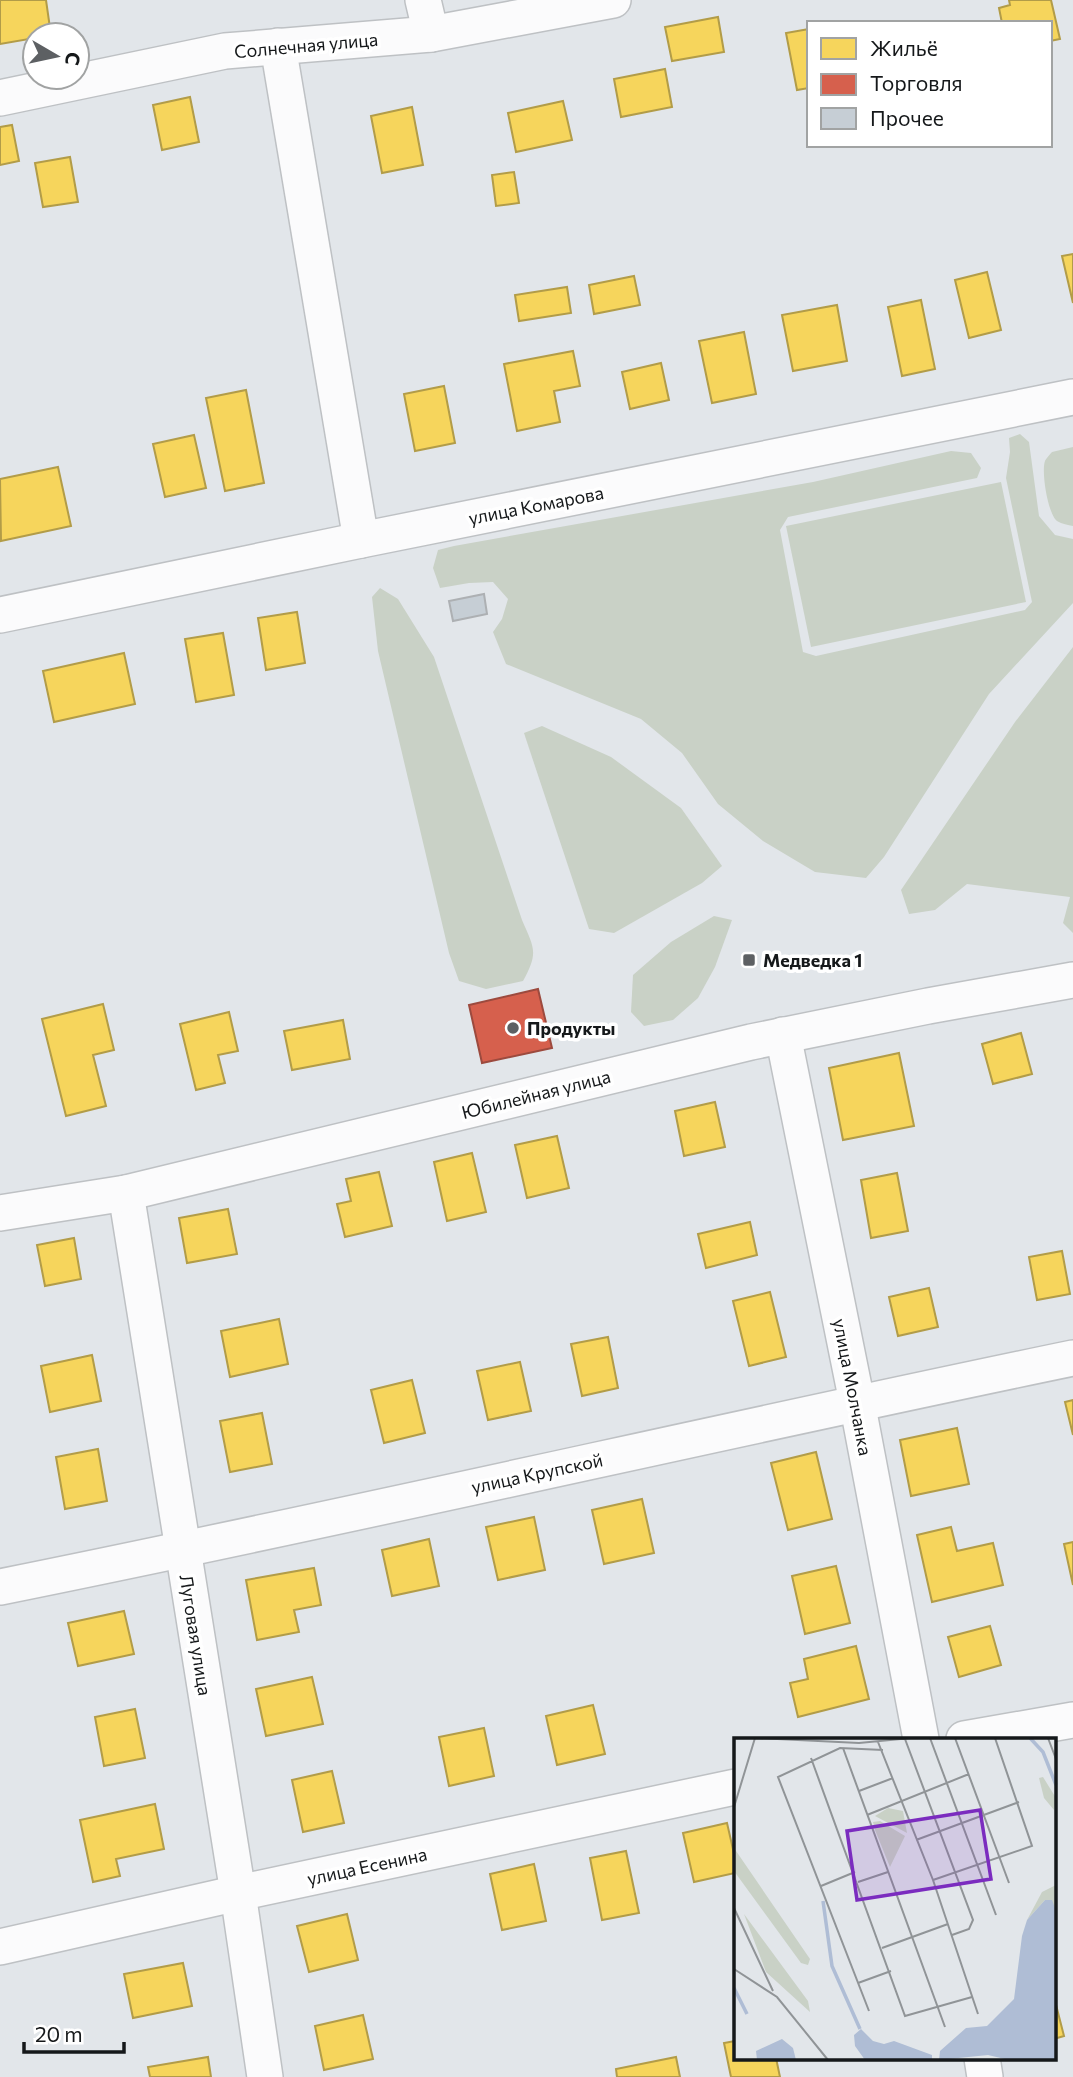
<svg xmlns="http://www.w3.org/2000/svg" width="1073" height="2077" viewBox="0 0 1073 2077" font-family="Commissioner,sans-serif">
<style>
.green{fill:#c9d1c6}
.homes{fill:#f6d55c;stroke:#b29c48;stroke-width:2}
.shops{fill:#d6604d;stroke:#9c4a3e;stroke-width:2}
.building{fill:#c6ced5;stroke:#adb0b3;stroke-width:2}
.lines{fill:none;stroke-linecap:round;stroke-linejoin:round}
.minor-casing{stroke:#bec1c4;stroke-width:38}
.minor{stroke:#fbfbfc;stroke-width:35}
.poi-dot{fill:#5d6063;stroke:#fff;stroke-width:2.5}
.labels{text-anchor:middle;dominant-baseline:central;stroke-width:7;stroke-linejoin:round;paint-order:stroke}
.street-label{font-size:18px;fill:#15181a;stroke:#fff}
.poi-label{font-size:18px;font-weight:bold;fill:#15181a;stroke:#fff;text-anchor:start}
.inset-river{fill:none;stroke:#afbdd5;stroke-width:3.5}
.inset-road{fill:none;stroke:#909497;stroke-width:2}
.view{fill:#7b2cbf;fill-opacity:0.15;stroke:#7b2cbf;stroke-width:3.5}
.inset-edge{fill:none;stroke:#15181a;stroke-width:3.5}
</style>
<rect width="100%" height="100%" fill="#e2e6ea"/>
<g class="green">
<polygon points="1020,434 1029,442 1039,516 1055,535 1073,539 1073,603 989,694 884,857 866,878 815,872 763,841 718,804 682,753 641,719 506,664 493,632 502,619 508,599 493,582 469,583 440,588 433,568 438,550 454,546 813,482 951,451 971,453 981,468 977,478 788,517 780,530 803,652 816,656 1025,610 1032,602 1006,478 1010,452 1009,438"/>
<path d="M1073 447V526C1068 525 1062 524 1057 521 1048 514 1041 472 1045 461 1046 459 1050 454 1052 452Z"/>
<polygon points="1001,482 1026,602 811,647 786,526"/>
<path d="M380 588 398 599 434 657 522 920C534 948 539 952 523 981L486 989 459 981 449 953 378 651 372 597Z"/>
<polygon points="1073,647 1073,933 1063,923 1070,897 967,884 935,910 909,914 901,890 1015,722"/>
<polygon points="542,726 611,757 681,808 722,866 702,883 614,933 589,929 524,733"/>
<polygon points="714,916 732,920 715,967 698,998 673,1020 644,1026 631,1012 633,975 671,942"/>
</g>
<g class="homes">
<polygon points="0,0 46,0 51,35 35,35 35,38 0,44"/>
<polygon points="1009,0 1051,0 1060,39 1050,41 1050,23 1002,23 999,8 1010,5"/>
<polygon points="718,17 724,52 672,61 665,27"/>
<polygon points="809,29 809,88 797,90 786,33"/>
<polygon points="665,69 672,107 621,117 614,79"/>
<polygon points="190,97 199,142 162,150 153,105"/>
<polygon points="563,101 572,140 516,152 508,113"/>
<polygon points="412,107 423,165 382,173 371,116"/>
<polygon points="12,125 19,161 0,165 0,127"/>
<polygon points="70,157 78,202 43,207 35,163"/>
<polygon points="514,172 519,203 496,206 492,175"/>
<polygon points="1073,254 1073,303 1062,256"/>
<polygon points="987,272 1001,330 969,338 955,280"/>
<polygon points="634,276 640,305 594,314 589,285"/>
<polygon points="567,287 571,313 519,321 515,295"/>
<polygon points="921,300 935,369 902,376 888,307"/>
<polygon points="837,305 847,361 793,371 782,315"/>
<polygon points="744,332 756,394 712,403 699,341"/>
<polygon points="573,351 580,386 554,391 560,422 517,431 504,364"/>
<polygon points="661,363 669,400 630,409 622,372"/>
<polygon points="444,386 455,443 415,451 404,394"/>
<polygon points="246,390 264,483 225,491 206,398"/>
<polygon points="194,435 206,488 165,497 153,444"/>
<polygon points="58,467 71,526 1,541 0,479"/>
<polygon points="297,612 305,663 266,670 258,618"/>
<polygon points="223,633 234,695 196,702 185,639"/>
<polygon points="124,653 135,704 54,722 43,671"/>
<polygon points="103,1004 114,1050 93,1055 106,1106 66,1116 42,1019"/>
<polygon points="229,1012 238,1051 218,1055 225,1083 196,1090 180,1024"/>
<polygon points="343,1020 350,1059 292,1070 284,1031"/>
<polygon points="1021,1033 1032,1074 993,1084 982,1044"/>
<polygon points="899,1053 914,1126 843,1140 829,1068"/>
<polygon points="715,1102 725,1147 684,1156 675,1111"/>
<polygon points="557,1136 569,1188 527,1198 515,1145"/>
<polygon points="472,1153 486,1212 447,1221 434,1162"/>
<polygon points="379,1172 392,1226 345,1237 337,1204 351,1201 346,1179"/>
<polygon points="897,1173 908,1231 871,1238 861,1180"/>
<polygon points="228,1209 237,1254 187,1263 179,1218"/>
<polygon points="750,1222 757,1255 706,1268 698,1234"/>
<polygon points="74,1238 81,1279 45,1286 37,1245"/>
<polygon points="1062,1251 1070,1294 1037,1300 1029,1257"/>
<polygon points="929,1288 938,1327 898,1336 889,1297"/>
<polygon points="770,1292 786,1357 749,1366 733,1301"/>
<polygon points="279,1319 288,1364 230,1377 221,1331"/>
<polygon points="608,1337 618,1388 582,1396 571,1344"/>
<polygon points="92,1355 101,1401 50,1412 41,1366"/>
<polygon points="520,1362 531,1411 488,1420 477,1371"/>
<polygon points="412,1380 425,1433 384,1443 371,1390"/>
<polygon points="1073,1400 1073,1435 1065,1402"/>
<polygon points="262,1413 272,1464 230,1472 220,1421"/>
<polygon points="957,1428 969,1484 911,1496 900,1440"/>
<polygon points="98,1449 107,1501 65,1509 56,1457"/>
<polygon points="816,1452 832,1519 788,1530 771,1463"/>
<polygon points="642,1499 654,1553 604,1564 592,1510"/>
<polygon points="534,1517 545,1570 498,1580 486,1527"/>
<polygon points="951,1527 957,1551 993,1543 1003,1585 932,1602 917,1535"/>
<polygon points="429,1539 439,1586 392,1596 382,1550"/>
<polygon points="1073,1542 1073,1585 1064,1544"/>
<polygon points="836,1566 850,1623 805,1634 792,1576"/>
<polygon points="314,1568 321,1605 294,1610 299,1632 257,1640 246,1580"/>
<polygon points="124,1611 134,1654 78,1666 68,1623"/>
<polygon points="990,1626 1001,1665 959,1677 948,1637"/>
<polygon points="856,1646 869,1699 798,1717 790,1683 808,1679 804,1659"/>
<polygon points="312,1677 323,1724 266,1736 256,1689"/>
<polygon points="593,1705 605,1754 557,1765 546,1716"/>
<polygon points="135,1709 145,1758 104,1766 95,1717"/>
<polygon points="484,1728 494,1776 449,1786 439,1737"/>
<polygon points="332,1771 344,1823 303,1832 292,1780"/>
<polygon points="155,1804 164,1849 116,1859 120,1876 93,1882 80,1820"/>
<polygon points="727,1823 735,1858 735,1873 694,1882 683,1833"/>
<polygon points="626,1851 639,1913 602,1920 590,1858"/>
<polygon points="534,1864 546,1921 502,1930 490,1874"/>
<polygon points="347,1914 358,1960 309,1972 297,1926"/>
<polygon points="183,1963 192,2006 133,2018 124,1974"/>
<polygon points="1054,1997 1064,2036 1054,2039"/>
<polygon points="363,2015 373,2059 324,2070 315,2026"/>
<polygon points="735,2041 735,2058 776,2058 780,2077 731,2077 724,2043"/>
<polygon points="208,2057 211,2077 150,2077 148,2067"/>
<polygon points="676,2057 680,2077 617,2077 616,2069"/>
</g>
<polygon class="shops" points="538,989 552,1048 482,1063 469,1005"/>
<polygon class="building" points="484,594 487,614 453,621 449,601"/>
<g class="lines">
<g class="minor-casing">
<g id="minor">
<polyline points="423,0 431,34"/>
<polyline points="278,46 361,540"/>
<polyline points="0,98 225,51 431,34 613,0"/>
<polyline points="0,615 361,540 1073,397"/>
<polyline points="783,1035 857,1402 921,1739"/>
<polyline points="126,1193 238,1893 265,2077"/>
<polyline points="0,1213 126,1193 751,1042 928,1006 1073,980"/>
<path d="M0 1587C359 1515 715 1432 1073 1358"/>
<polyline points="964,1739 1073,1720"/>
<polyline points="0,1947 238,1893 735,1787"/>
<polyline points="982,2058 985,2077"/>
</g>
</g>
<use href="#minor" class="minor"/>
</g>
<g class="poi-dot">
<rect x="742" y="953" width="14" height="14" rx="3.5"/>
<circle cx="513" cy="1028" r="7"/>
</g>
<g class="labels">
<g class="street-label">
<text transform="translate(306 45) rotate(-5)">Солнечная улица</text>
<text transform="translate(536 505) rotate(-11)">улица Комарова</text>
<text transform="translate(536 1094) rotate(-14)">Юбилейная улица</text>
<text transform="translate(853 1387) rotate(79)">улица Молчанка</text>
<text transform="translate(537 1473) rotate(-12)">улица Крупской</text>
<text transform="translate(196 1635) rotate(81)">Луговая улица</text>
<text transform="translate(367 1866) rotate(-12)">улица Есенина</text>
</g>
<g class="poi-label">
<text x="763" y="960">Медведка 1</text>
<text x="527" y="1028">Продукты</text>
</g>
</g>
<g transform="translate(734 1738)">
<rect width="322" height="322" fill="#e2e6ea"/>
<path d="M309 39 322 60 320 72 310 60 305 40ZM154 70 169 73 173 95 141 78ZM146 83 171 98 156 129 141 92 139 84ZM0 110 76 221 74 227 67 225 0 133ZM322 147V173L311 162 293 182 308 154ZM10 176 74 263 76 274 32 234Z" fill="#c9d1c6"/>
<path d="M311 162H318L322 173V322H275L254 317 205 322 206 313 232 290 253 288 280 261 288 198 293 182ZM127 291 139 303 150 306 160 303 198 317V322H131L121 308 120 297ZM48 301 59 310 62 322H23L22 313Z" fill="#afbdd5"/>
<path class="inset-river" d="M296 0 309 14 322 47M89 163 98 228 126 291M0 250 13 276"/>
<path class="inset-road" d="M21 0 125 5 177 0M196 0 262 177M221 0 275 145M314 0 322 21M171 1 239 182 235 191 218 197M144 4 199 142 244 276M109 10 211 289M77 20 171 278 238 259M125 53 159 40M0 69 21 0M133 77 235 36M182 102 285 64M199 142 298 108 261 0M124 144 154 134M87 148 121 134M0 170 39 253M148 210 214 186M0 231 43 259 94 322M124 245 157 233M135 273 44 39 106 10 149 12"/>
<path class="view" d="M246 72 257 141 123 162 113 93Z"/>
<rect width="322" height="322" class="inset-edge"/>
</g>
<rect x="807" y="21" width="245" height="126" fill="#ffffff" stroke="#a1a3a3" stroke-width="2"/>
<rect x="821" y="38" width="35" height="21" fill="#f6d55c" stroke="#a1a3a3" stroke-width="2"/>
<text x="870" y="56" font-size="21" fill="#15181a">Жильё</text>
<rect x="821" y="74" width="35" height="21" fill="#d6604d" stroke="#a1a3a3" stroke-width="2"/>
<text x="870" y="91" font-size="21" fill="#15181a">Торговля</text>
<rect x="821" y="108" width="35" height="21" fill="#c6ced5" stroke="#a1a3a3" stroke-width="2"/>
<text x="870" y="126" font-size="21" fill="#15181a">Прочее</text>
<g transform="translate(56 56) rotate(99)"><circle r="33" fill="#ffffff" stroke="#a1a3a3" stroke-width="2"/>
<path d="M0-5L12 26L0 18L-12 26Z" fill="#5d6063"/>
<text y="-10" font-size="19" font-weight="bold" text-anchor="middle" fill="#15181a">С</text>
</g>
<path d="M24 2042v10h100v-10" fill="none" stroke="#15181a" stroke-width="3.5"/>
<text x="35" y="2042" font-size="21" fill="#15181a" stroke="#ffffff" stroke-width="5" paint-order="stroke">20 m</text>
</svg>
